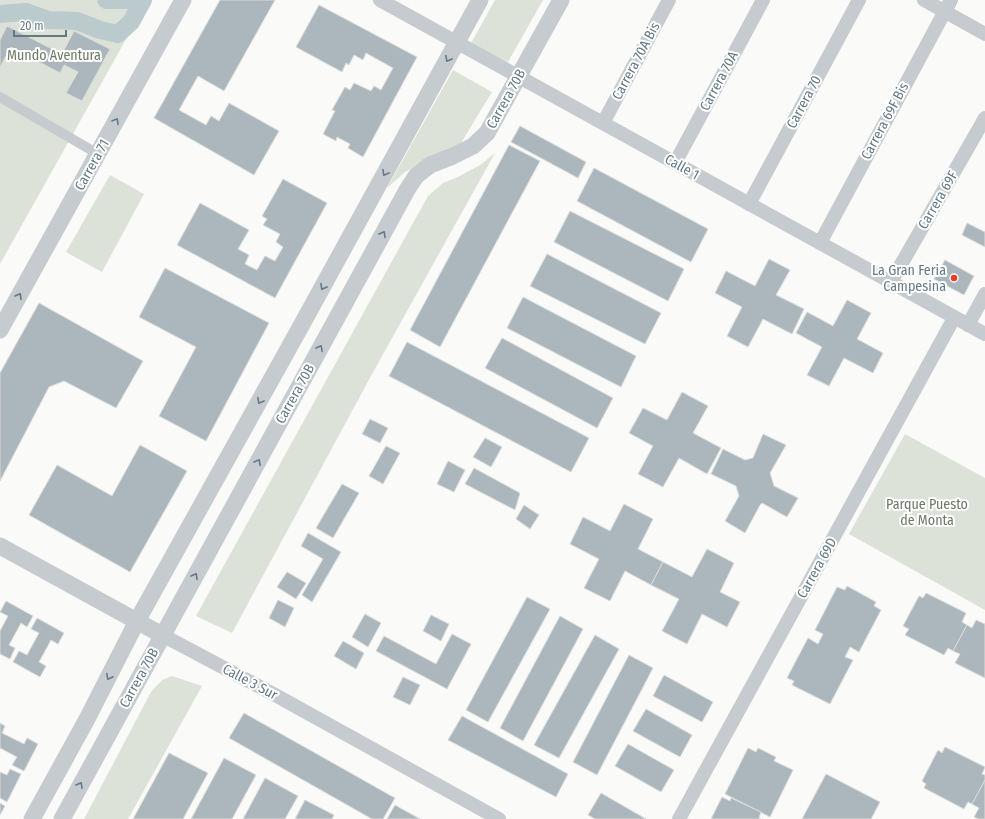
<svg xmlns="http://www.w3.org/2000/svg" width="985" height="819" viewBox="0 0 985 819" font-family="'Fira Sans Condensed',sans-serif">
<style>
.green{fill:#dde2d8}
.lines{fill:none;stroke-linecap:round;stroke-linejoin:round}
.canal{stroke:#bbcbcd;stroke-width:18}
.building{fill:#abb7bc;stroke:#dcdcda}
.pedestrian{stroke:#c5cbce;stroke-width:10}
.minor{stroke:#c5cbce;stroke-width:14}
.tertiary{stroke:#c5cbce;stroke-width:17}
.oneway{stroke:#637a85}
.poi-dot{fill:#ee3b23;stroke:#fff;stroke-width:1.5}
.labels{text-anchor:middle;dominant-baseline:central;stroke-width:4;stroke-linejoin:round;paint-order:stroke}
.park-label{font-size:14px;fill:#6a7b62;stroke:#fff}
.street-label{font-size:14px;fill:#637a85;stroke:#fff}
.poi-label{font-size:14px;fill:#637a85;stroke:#fff;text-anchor:end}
</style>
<rect width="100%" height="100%" fill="#fafaf8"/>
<g class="green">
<polygon points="0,0 148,0 0,264"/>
<polygon points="495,0 543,0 508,62 470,45"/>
<polygon points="453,70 492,92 461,143 405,172 387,188"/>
<polygon points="495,153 371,376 232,633 196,616 428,196 443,183 458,177 480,165"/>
<polygon points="110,175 144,194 102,272 66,252"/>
<polygon points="905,434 985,478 985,610 849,534"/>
<polygon points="172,676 202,686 128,819 84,819 151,692 162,680"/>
</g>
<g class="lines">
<g class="canal">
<polyline points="106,0 127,0"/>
<polyline points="0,14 26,12 48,20 77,21 100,30 118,34 131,22 143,0"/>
</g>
</g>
<g class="building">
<polygon points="220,0 275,0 224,91 198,76 179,110 206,125 211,116 219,121 229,103 279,131 254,175 154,118"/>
<polygon points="319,5 417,57 363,157 348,148 350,144 337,137 336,141 323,134 335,111 332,110 345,87 350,90 354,83 371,91 374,86 381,90 393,68 366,53 363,60 354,55 349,65 346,63 342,72 296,47"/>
<polygon points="7,26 62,54 74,31 110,49 82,101 66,93 78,72 64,65 60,73 11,47 0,67 0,40"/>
<polygon points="520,126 586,162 578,178 511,142"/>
<polygon points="509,145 540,161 440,347 410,330"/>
<polygon points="594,168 708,229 691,262 577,201"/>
<polygon points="283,179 327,203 275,298 177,245 200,203 249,230 238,249 249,255 245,264 257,270 265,256 275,261 283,247 276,242 280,234 263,225 267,219 262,216"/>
<polygon points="570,211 684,269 668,301 554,242"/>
<polygon points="967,223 985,232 985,247 962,235"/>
<polygon points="547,254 661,313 645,344 530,286"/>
<polygon points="769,259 790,270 776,295 804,309 792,334 763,319 748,347 727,336 742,307 715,293 726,271 755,286"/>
<polygon points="945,260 974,276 964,295 934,279"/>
<polygon points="165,268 269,323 206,441 159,416 196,347 139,317"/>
<polygon points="523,297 636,356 621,387 507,328"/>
<polygon points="847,300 871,313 857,339 883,353 873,373 844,358 829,386 807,375 822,347 796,333 807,312 833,326"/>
<polygon points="39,303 143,361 116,408 64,381 49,387 0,481 0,373"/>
<polygon points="502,338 613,398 597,428 485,368"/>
<polygon points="407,342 589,438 571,472 389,376"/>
<polygon points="682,392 708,406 693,433 721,448 707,474 679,458 663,487 638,474 653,446 629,433 643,408 667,420"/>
<polygon points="370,419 388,428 380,443 362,434"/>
<polygon points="763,434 786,445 770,473 774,486 798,498 787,517 762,503 760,505 745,533 725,521 739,496 736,486 711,474 723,449 745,460 753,458"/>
<polygon points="485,438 502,447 491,467 473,457"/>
<polygon points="140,445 187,471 130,572 29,515 57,465 112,496"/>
<polygon points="386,446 400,453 383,484 369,476"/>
<polygon points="448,461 465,470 454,492 437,484"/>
<polygon points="474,468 520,493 515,510 465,484"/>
<polygon points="342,484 359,493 333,538 316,528"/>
<polygon points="624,504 653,519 638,549 663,562 651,585 625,571 610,601 584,588 599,559 570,544 583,517 610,531"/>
<polygon points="524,505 539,515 530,529 516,519"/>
<polygon points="308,533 341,552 312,602 302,595 323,559 301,546"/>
<polygon points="707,549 734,563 720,592 740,602 727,627 702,614 687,644 662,631 679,599 651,585 663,562 692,577"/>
<polygon points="287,572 306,583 296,599 277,587"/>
<polygon points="847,586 876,602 874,606 881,610 859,652 850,647 845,657 853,660 830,704 792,685 794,681 787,678 808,638 818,644 823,634 815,630 837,587 845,590"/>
<polygon points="926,593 966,613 962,622 967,625 953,651 948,648 944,655 905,635 909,629 903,626 919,596 923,598"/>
<polygon points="527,597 550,609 488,722 466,710"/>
<polygon points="278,600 294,608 285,627 269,618"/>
<polygon points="6,601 33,616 27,627 21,623 9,645 15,648 10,659 0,654 0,631 8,616 0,612"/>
<polygon points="365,614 381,623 368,647 352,637"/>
<polygon points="431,615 449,624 441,641 423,631"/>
<polygon points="560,616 583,629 523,741 500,728"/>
<polygon points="37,618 64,633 58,644 51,640 39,662 46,666 40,677 13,662 19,651 27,655 39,633 31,629"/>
<polygon points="976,620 985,624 985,678 955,663 960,654 953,651 967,625 972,628"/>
<polygon points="452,634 471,644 447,689 376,651 384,636 436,664"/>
<polygon points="595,635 619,649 559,758 534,745"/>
<polygon points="343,641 364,653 356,669 334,656"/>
<polygon points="629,655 653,668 597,775 573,762"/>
<polygon points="664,675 713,702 702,722 653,696"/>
<polygon points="403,677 420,685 410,705 393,697"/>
<polygon points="646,709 692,735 680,757 633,731"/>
<polygon points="244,713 395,798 383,819 372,819 229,738"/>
<polygon points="462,716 568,774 556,797 448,740"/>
<polygon points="0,723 5,726 2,733 24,744 27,738 38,744 24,771 12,765 17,757 0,748"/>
<polygon points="628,744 674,770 661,792 615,766"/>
<polygon points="945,747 985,767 982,774 985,775 985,780 972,804 968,802 964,809 924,788 926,784 922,781 938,750 942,753"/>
<polygon points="748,748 756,752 758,748 776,757 774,761 793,770 770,817 725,794"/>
<polygon points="169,753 208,773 183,819 133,819"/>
<polygon points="224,758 256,775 232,819 191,819"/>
<polygon points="10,769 21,774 7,802 0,798 0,772 7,775"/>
<polygon points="826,774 880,802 871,819 802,819"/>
<polygon points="265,778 298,796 285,819 243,819"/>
<polygon points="985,780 985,819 979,819 974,817 979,808 972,804"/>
<polygon points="601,793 646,819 595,819 588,815"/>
<polygon points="722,797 730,801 731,798 761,812 759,818 761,819 711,819"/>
<polygon points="305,800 334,815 332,819 295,819"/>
<polygon points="0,803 5,806 0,815"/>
<polygon points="395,805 420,819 387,819"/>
</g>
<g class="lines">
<polyline class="pedestrian" points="0,97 98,154"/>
<g class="minor">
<polyline points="380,0 985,334"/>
<polyline points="924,0 985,34"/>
<polyline points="603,123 669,0"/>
<polyline points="675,163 763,0"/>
<polyline points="749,204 859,0"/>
<polyline points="820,243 951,0"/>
<polyline points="891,282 985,118"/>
<polyline points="968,325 985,294"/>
<polyline points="162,635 277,696 499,819"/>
<polyline points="679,819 954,318"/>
</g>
<g class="tertiary">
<polyline points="0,330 183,0"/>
<polyline points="0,546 162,635"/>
<polyline points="32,819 87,719 137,621 301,326 480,0"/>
<polyline points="62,819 407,190 416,176 430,165 453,156 473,146 487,133 561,0"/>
</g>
</g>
<defs><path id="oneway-chevron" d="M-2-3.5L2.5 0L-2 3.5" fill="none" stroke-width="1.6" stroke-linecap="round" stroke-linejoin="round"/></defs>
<g class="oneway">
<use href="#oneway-chevron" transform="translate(448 59) rotate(119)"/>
<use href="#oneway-chevron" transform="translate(116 121) rotate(-61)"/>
<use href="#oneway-chevron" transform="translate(385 173) rotate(119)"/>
<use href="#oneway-chevron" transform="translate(383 234) rotate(-61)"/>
<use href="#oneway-chevron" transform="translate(323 287) rotate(119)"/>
<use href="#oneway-chevron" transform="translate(19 296) rotate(-60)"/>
<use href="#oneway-chevron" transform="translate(320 348) rotate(-61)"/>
<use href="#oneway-chevron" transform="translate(260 401) rotate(119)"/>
<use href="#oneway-chevron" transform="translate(258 462) rotate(-61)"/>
<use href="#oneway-chevron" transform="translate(195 576) rotate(-61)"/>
<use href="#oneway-chevron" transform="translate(109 677) rotate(117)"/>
<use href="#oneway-chevron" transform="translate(80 785) rotate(-61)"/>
</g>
<circle class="poi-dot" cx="954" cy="278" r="4"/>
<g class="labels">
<g class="park-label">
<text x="54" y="55">Mundo Aventura</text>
<text x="927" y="504">Parque Puesto<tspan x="927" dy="16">de Monta</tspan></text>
</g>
<g class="street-label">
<text transform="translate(636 61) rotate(-62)">Carrera 70A Bis</text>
<text transform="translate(719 81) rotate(-62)">Carrera 70A</text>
<text transform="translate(506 99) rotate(-61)">Carrera 70B</text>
<text transform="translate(804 102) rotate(-62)">Carrera 70</text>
<text transform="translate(885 121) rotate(-62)">Carrera 69F Bis</text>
<text transform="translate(92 165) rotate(-61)">Carrera 71</text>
<text transform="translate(682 167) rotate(29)">Calle 1</text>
<text transform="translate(938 200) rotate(-60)">Carrera 69F</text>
<text transform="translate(295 394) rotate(-61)">Carrera 70B</text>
<text transform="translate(817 568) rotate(-61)">Carrera 69D</text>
<text transform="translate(139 678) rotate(-61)">Carrera 70B</text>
<text transform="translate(250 682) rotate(28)">Calle 3 Sur</text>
</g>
<g class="poi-label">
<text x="946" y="270">La Gran Feria<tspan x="946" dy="16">Campesina</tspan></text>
</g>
</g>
<path d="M14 30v6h52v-6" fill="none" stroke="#637a85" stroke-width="2"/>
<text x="20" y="30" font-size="12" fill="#637a85" stroke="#ffffff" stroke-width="3" paint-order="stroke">20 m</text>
</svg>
